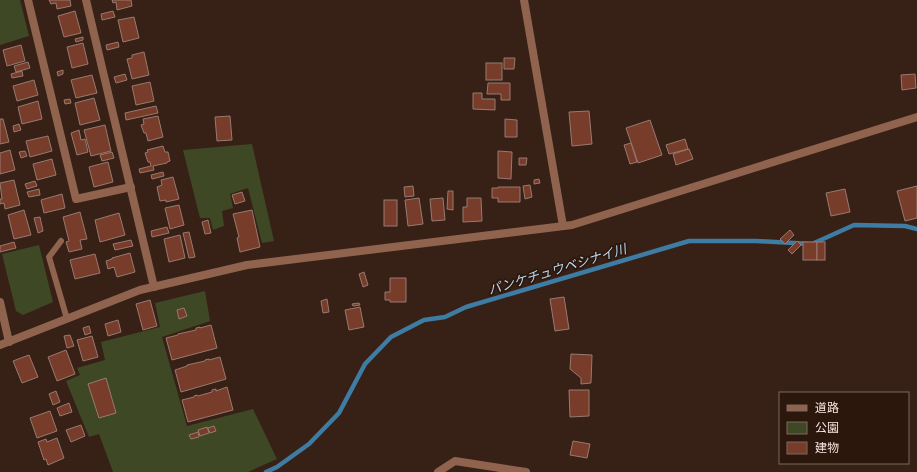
<svg xmlns="http://www.w3.org/2000/svg" width="917" height="472" viewBox="0 0 917 472" font-family="'Open Sans','Noto Sans JP',sans-serif">
<style>
.green{fill:#3f4825}
.lines{fill:none;stroke-linecap:round;stroke-linejoin:round}
.stream{stroke:#3f7ca3;stroke-width:4.5}
.building{fill:#783d2a;stroke:#977a70}
.service{stroke:#90634e;stroke-width:6}
.minor{stroke:#90634e;stroke-width:8}
.labels{text-anchor:middle;dominant-baseline:central;stroke-width:3.5;stroke-linejoin:round;paint-order:stroke}
.water-label{font-size:13px;font-style:italic;fill:#bbdbf2;stroke:#2c170d}
</style>
<rect width="100%" height="100%" fill="#372016"/>
<g class="green">
<polygon points="0,0 20,0 29,36 0,45"/>
<polygon points="252,144 274,241 262,243 248,188 230,194 233,208 222,211 224,226 213,230 210,218 200,218 183,150"/>
<polygon points="39,245 53,302 23,315 16,311 2,254"/>
<polygon points="205,291 210,321 162,337 187,426 253,409 277,459 248,472 113,472 99,434 89,437 66,381 80,375 77,368 105,360 101,342 160,327 155,303"/>
</g>
<g class="lines">
<polyline class="stream" points="266,472 277,467 309,444 339,413 365,364 391,337 424,320 445,317 466,307 689,241 756,241 812,244 854,225 905,226 917,229"/>
</g>
<g class="building">
<polygon points="49,0 70,0 71,6 57,9 56,3 51,4"/>
<polygon points="112,0 131,0 132,6 117,10 116,2 113,3"/>
<polygon points="75,11 81,33 64,37 58,16"/>
<polygon points="113,11 115,17 102,20 101,14"/>
<polygon points="134,17 139,38 123,42 118,20"/>
<polygon points="83,37 83,40 76,42 75,39"/>
<polygon points="118,42 119,47 107,50 106,45"/>
<polygon points="83,43 88,64 72,68 67,47"/>
<polygon points="21,45 25,61 7,66 3,50"/>
<polygon points="144,52 149,75 132,79 127,59 132,58 132,55"/>
<polygon points="504,58 515,58 514,69 504,69"/>
<polygon points="28,62 30,68 16,72 14,66"/>
<rect x="486" y="63" width="16" height="17"/>
<polygon points="63,70 63,74 58,76 57,72"/>
<polygon points="22,71 23,76 12,78 11,74"/>
<polygon points="125,74 127,80 116,83 114,77"/>
<polygon points="915,74 916,88 902,90 901,75"/>
<polygon points="92,75 97,93 76,98 71,80"/>
<polygon points="34,80 38,95 17,101 13,86"/>
<polygon points="150,82 154,101 136,105 132,86"/>
<polygon points="488,83 510,83 510,100 501,100 501,94 487,94"/>
<polygon points="473,93 482,93 482,99 495,99 495,110 473,109"/>
<polygon points="94,98 100,120 80,125 75,103"/>
<polygon points="70,99 71,103 65,104 64,100"/>
<polygon points="38,101 42,119 22,124 18,107"/>
<polygon points="156,106 158,113 126,120 125,113"/>
<polygon points="589,111 592,144 572,146 569,112"/>
<polygon points="158,116 163,137 148,141 146,133 144,133 141,125 144,124 143,119"/>
<polygon points="230,116 232,140 217,141 215,117"/>
<polygon points="0,119 3,119 9,142 0,144"/>
<polygon points="505,119 517,120 517,137 505,137"/>
<polygon points="650,120 662,155 638,163 626,128"/>
<polygon points="19,124 21,130 14,132 13,126"/>
<polygon points="105,125 111,151 91,156 84,130"/>
<polygon points="79,130 81,140 85,139 88,152 77,155 71,133"/>
<polygon points="48,136 52,151 30,157 26,141"/>
<polygon points="685,139 688,149 669,154 666,145"/>
<polygon points="631,143 637,162 630,164 624,145"/>
<polygon points="163,146 165,152 168,152 170,161 167,162 167,163 153,166 154,170 140,173 139,169 151,166 150,162 148,162 145,153 148,152 147,150"/>
<polygon points="689,149 693,159 676,165 673,154"/>
<polygon points="10,150 15,170 0,174 0,153"/>
<polygon points="25,151 27,156 21,158 19,152"/>
<polygon points="498,151 512,152 511,179 498,178"/>
<polygon points="112,152 114,158 102,161 100,155"/>
<polygon points="519,158 527,158 526,165 519,165"/>
<polygon points="52,159 56,175 37,180 33,164"/>
<polygon points="108,162 113,182 94,187 89,167"/>
<polygon points="163,172 164,176 152,179 151,175"/>
<polygon points="173,177 179,199 166,202 166,200 160,201 157,187 162,185 161,180"/>
<polygon points="539,179 540,183 534,184 534,180"/>
<polygon points="14,180 20,205 5,209 4,203 0,204 0,199 2,199 0,183"/>
<polygon points="35,181 37,186 27,189 25,184"/>
<polygon points="530,185 532,197 525,199 523,186"/>
<polygon points="413,186 414,196 405,197 404,187"/>
<polygon points="917,186 917,218 905,221 897,191"/>
<polygon points="498,187 520,187 520,202 498,202 498,198 492,198 492,188 498,188"/>
<polygon points="39,189 40,195 29,197 27,192"/>
<polygon points="845,189 850,212 831,216 826,193"/>
<polygon points="448,191 453,191 453,210 447,209"/>
<polygon points="242,192 245,201 235,204 232,195"/>
<polygon points="62,194 65,208 44,213 41,200"/>
<polygon points="419,198 423,224 408,226 405,200"/>
<polygon points="443,198 445,220 432,221 430,199"/>
<polygon points="467,198 481,198 482,221 463,222 463,207 467,207"/>
<rect x="384" y="200" width="13" height="26"/>
<polygon points="179,205 184,225 170,229 165,208"/>
<polygon points="24,210 31,235 14,239 8,215"/>
<polygon points="252,210 260,247 240,252 237,238 239,237 233,214"/>
<polygon points="80,212 87,239 80,240 82,249 69,252 66,242 69,241 63,217"/>
<polygon points="119,213 125,235 100,242 95,220"/>
<polygon points="40,217 43,231 38,233 34,218"/>
<polygon points="208,220 211,233 205,234 202,222"/>
<polygon points="167,227 169,233 152,237 151,231"/>
<polygon points="790,230 794,235 785,244 780,239"/>
<polygon points="189,232 195,257 189,258 183,233"/>
<polygon points="180,235 185,258 169,262 164,239"/>
<polygon points="131,240 133,246 115,250 113,244"/>
<polygon points="797,241 801,245 792,254 788,250"/>
<polygon points="14,242 16,248 0,252 0,246"/>
<rect x="803" y="242" width="14" height="18"/>
<rect x="817" y="242" width="8" height="18"/>
<polygon points="130,253 135,272 117,277 114,267 108,269 106,261 112,259 112,258"/>
<polygon points="95,254 100,273 75,279 70,260"/>
<polygon points="364,272 368,285 363,287 359,274"/>
<polygon points="390,278 406,278 406,302 390,302 390,300 385,300 385,292 390,292"/>
<polygon points="564,297 569,329 555,331 550,299"/>
<polygon points="327,299 329,312 323,313 321,301"/>
<polygon points="150,300 157,326 143,330 136,304"/>
<polygon points="359,303 360,305 353,306 352,304"/>
<polygon points="360,307 364,327 349,330 345,310"/>
<polygon points="184,308 187,316 179,319 177,310"/>
<polygon points="118,320 121,332 108,336 105,324"/>
<polygon points="211,325 217,348 172,360 166,338 178,335 178,334 196,330 196,328 200,327 200,328"/>
<polygon points="89,326 91,333 85,335 83,328"/>
<polygon points="70,335 74,346 67,348 64,336"/>
<polygon points="92,336 98,357 83,361 77,340"/>
<polygon points="66,350 75,374 57,381 48,357"/>
<polygon points="571,354 592,355 591,383 581,384 581,378 570,369"/>
<polygon points="29,355 38,377 22,383 13,361"/>
<polygon points="220,357 226,379 181,392 175,370 187,366 187,365 205,361 205,360 209,359 209,360"/>
<polygon points="106,378 116,413 99,418 88,384"/>
<polygon points="227,387 233,410 188,422 182,400 194,397 194,396 197,395 198,396 212,392 212,390 216,389 216,391"/>
<polygon points="569,390 589,390 589,416 570,417"/>
<polygon points="56,391 60,402 53,405 49,394"/>
<polygon points="69,403 72,412 60,416 57,408"/>
<polygon points="50,411 57,431 37,438 30,418"/>
<polygon points="81,425 85,436 71,442 66,430"/>
<polygon points="214,426 216,431 210,433 208,428"/>
<polygon points="207,427 209,433 200,436 198,430"/>
<polygon points="198,432 199,437 191,439 189,435"/>
<polygon points="57,438 64,458 48,465 46,459 44,460 38,442 46,439 47,442"/>
<polygon points="573,441 590,444 587,458 570,455"/>
</g>
<g class="lines">
<polyline class="service" points="61,241 49,257 67,319"/>
<g class="minor">
<polyline points="28,0 76,199 131,187"/>
<polyline points="86,0 154,287"/>
<polyline points="524,0 563,226"/>
<polyline points="0,302 9,342"/>
<polyline points="0,345 140,290 247,265 572,225 917,117"/>
<polyline points="438,472 455,461 526,472"/>
</g>
</g>
<g class="labels">
<g class="water-label">
<text transform="translate(557 269) rotate(-17)">パンケチュウベシナイ川</text>
</g>
</g>
<rect x="779" y="392" width="130" height="72" fill="#2c170d" stroke="#7c6961"/>
<rect x="787" y="405" width="20" height="6" fill="#90634e" stroke="#7c6961"/>
<text x="815" y="412" font-size="12" fill="#f5e5df">道路</text>
<rect x="787" y="422" width="20" height="12" fill="#3f4825" stroke="#7c6961"/>
<text x="815" y="432" font-size="12" fill="#f5e5df">公園</text>
<rect x="787" y="442" width="20" height="12" fill="#783d2a" stroke="#7c6961"/>
<text x="815" y="452" font-size="12" fill="#f5e5df">建物</text>
</svg>
